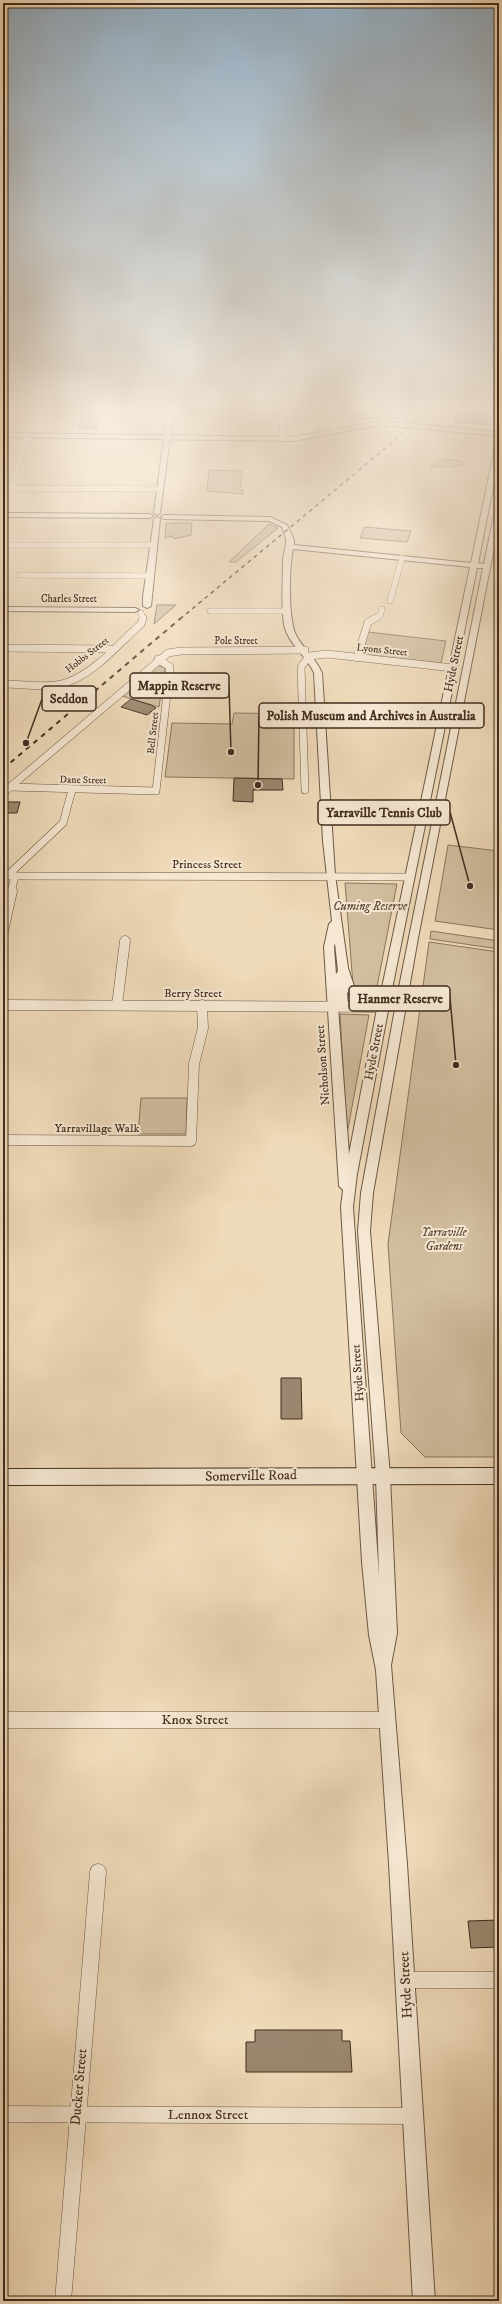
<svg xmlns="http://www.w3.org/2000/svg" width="502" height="2304" viewBox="0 0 502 2304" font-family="'IM FELL DW Pica',serif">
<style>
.green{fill:#d1bd9f;stroke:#89755e}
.building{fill:#9b876f;stroke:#412d1e}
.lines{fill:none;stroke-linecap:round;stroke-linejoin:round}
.minor-far3-casing{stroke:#6c5845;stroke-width:6}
.minor-far2-casing{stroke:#6c5845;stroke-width:8}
.minor-far1-casing{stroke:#6c5845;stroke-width:11}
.minor-casing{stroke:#6c5845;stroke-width:17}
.tertiary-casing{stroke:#6c5845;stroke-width:2}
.secondary-casing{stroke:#412d1e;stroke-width:2}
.primary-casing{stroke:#412d1e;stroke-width:2}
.minor-far3{stroke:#f5e7d2;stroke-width:5.5}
.minor-far2{stroke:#f5e7d2;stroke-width:7}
.minor-far1{stroke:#f5e7d2;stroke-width:10}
.minor{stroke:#f5e7d2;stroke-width:16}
.tertiary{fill:#f5e7d2;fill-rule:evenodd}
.secondary{fill:#f5e7d2;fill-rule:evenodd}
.primary{fill:#efdab9;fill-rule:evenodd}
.rail-far1{stroke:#412d1e;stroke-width:1.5;stroke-dasharray:4 4;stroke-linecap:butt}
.rail{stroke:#412d1e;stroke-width:2;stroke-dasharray:5 5;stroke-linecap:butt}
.labels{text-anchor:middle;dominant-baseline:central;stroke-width:4;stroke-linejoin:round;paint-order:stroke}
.far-street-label{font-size:10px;fill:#412d1e;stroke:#f5e7d2}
.street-label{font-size:12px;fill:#412d1e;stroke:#f5e7d2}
.park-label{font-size:12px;font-style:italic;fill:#5e4a38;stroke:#f5e7d2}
.near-street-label{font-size:14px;fill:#412d1e;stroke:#f5e7d2}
.leader{fill:none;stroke:#412d1e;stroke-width:1.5}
.callout-dot{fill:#412d1e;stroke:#f5e7d2;stroke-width:1.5}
.callout{fill:#f5e7d2;stroke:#412d1e;stroke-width:1.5}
.callout-label{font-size:13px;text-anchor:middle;font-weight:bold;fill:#412d1e}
</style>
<rect width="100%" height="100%" fill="#efdab9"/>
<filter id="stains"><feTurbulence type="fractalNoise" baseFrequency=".005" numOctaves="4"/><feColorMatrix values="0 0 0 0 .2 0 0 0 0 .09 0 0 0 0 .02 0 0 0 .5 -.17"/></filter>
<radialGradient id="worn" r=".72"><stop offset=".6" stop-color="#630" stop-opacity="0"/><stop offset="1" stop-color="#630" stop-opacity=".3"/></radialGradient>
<g class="green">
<polygon points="441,459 460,461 465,463 456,467 430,467"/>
<polygon points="209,470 242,471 240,490 243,490 243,494 207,491"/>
<polygon points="166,523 192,523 191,535 174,539 172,536 165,538"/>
<polygon points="269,524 278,528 236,562 229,562"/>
<polygon points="364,527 411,531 407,542 360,538"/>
<polygon points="157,605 176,605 154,624"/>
<polygon points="368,632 446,641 441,663 361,655"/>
<polygon points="158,665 165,668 159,707 122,696"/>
<polygon points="234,713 294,714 294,779 165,777 172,723 232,724"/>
<polygon points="448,845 499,851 499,930 435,921"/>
<polygon points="345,883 397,884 375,997 353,985"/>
<polygon points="431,931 499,941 499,949 430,939"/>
<polygon points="429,942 499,952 499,1457 425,1457 401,1433 388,1244"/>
<polygon points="340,1014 369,1015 347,1134"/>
<polygon points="141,1098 187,1098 186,1134 138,1134"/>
</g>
<g class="building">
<polygon points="293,408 313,408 314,420 294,420"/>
<polygon points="331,408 387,408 400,418 337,419 334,417"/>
<polygon points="462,408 496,408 491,425 454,422 458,411"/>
<polygon points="84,410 101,410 97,429 78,429"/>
<polygon points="131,699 151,705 156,708 147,715 121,707"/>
<polygon points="234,778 282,779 283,790 253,790 253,802 233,801"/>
<polygon points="3,802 20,802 17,813 3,813"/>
<polygon points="281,1378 301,1378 302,1419 281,1419"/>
<polygon points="499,1920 499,1947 471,1948 468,1921"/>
<polygon points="255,2030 342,2030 342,2041 350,2041 352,2072 246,2072 246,2042 255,2042"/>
</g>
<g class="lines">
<g class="minor-far3-casing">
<g id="minor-far3">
<polyline points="326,408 326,423 334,428"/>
<polyline points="328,419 336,423 347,424"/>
<polyline points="3,488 159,489"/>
<polyline points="12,488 27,435"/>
<polyline points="3,545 153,545"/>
<polyline points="20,575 150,576"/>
<polyline points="390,601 402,558"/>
<polyline points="210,611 288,611"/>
<polyline points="141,613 143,619"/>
<polyline points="374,619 380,616 382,609"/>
</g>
</g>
<g class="minor-far2-casing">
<g id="minor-far2">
<polyline points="3,648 111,649"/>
<polyline points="357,658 368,622 376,618"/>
<path d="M3 684C24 684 48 689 68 682 96 672 119 643 141 624L143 618"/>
<polyline points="9,787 156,791 170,667 158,659"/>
<polyline points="305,790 301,667 309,656 327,654 453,668"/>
<polyline points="3,793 168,653 181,651 305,650"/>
<polyline points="3,876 410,877"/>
<polyline points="7,876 63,823 72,790"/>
<polyline points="11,892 15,876"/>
</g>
</g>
<g class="minor-far1-casing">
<g id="minor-far1">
<polyline points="3,931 12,891"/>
<polyline points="3,1005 383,1007"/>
<polyline points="117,1005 125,941"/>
<polyline points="3,1140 191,1141 194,1064 203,1028 202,1005"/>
</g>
</g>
<g class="minor-casing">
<g id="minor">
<polyline points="3,1720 387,1720"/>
<polyline points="406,1980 499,1980"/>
<polyline points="3,2114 414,2116"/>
<polyline points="63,2301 98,1872"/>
</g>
</g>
<g class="tertiary-casing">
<g id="tertiary">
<polygon points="168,408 174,408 160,513 157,515 154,513"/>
<polygon points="279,408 285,408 286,438 283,440 280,438"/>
<path d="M499 440V457L478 563 484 564 496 505 499 503V522L418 938 373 1193 370 1231 390 1476 397 1633 391 1665 407 1864 435 2301H413L389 1864 376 1670 369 1635 362 1562 341 1207 343 1190 339 1186 324 947 329 924 332 921 323 841 314 673C307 656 287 643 284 624 281 605 283 582 283 562 284 545 290 545 282 527L269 521 164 519 161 517 164 515 270 517 287 525 294 540V545L471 563 496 442ZM293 549 470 567 379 1002 363 994 354 986 348 968 335 875 322 673C316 658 303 649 296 635 288 620 289 567 293 549ZM477 568H483L395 1007 389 1004ZM335 943 338 971 336 974 334 947ZM347 992 361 1003 377 1009 349 1154 338 1007 343 1010 348 1006ZM395 1009 361 1193 358 1231 376 1476 379 1576 353 1207 357 1174 388 1011Z"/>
<polygon points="3,513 150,514 153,516 150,518 3,517"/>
<polygon points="157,517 160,519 151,606 147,608 143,606 143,597 154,519"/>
<polygon points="3,607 135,608 139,610 135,612 3,611"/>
</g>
</g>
<g class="secondary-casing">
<polygon id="secondary" points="499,1468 499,1484 3,1485 3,1469"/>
</g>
<g class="primary-casing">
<polygon id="primary" points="381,421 499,432 499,436 381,425 293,441 3,437 3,433 293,437"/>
</g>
<use href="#minor-far3" class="minor-far3"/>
<use href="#minor-far2" class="minor-far2"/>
<use href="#minor-far1" class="minor-far1"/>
<use href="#minor" class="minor"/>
<use href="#tertiary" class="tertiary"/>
<use href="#secondary" class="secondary"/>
<use href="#primary" class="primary"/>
<polyline class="rail-far1" points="180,619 388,446 430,408"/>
<polyline class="rail" points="3,769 181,618"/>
</g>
<linearGradient id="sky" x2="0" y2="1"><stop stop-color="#93acc0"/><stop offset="0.56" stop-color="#f8eee0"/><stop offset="1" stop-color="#f8eee0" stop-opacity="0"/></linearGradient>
<rect width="502" height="730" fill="url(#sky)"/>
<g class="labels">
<g class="far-street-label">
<text x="69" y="599">Charles Street</text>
<text x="236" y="641">Pole Street</text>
<text transform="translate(382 650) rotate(6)">Lyons Street</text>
<text transform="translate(87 655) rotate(-38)">Hobbs Street</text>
<text transform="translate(153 733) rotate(-84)">Bell Street</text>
<text transform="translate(83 780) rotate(1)">Dane Street</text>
</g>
<g class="street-label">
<text transform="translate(454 664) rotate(-78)">Hyde Street</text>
<text x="207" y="864">Princess Street</text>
<text x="193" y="993">Berry Street</text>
<text transform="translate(374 1052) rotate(-79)">Hyde Street</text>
<text transform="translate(323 1065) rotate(-94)">Nicholson Street</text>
<text x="97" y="1128">Yarravillage Walk</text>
<text transform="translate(358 1373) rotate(-94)">Hyde Street</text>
</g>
<g class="park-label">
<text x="370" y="906">Cuming Reserve</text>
<text x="444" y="1232">Yarraville<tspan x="444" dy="14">Gardens</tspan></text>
</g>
<g class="near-street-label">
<text transform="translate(251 1476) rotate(-1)">Somerville Road</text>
<text x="195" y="1720">Knox Street</text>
<text transform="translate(406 1985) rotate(-93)">Hyde Street</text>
<text transform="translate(79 2087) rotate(-85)">Ducker Street</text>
<text x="208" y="2115">Lennox Street</text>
</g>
</g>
<path class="leader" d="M231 752L229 686M26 743L42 699M258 785L259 715M470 886L450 812M456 1065L450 998"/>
<g class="callout-dot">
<circle cx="231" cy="752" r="4"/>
<circle cx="26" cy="743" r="4"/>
<circle cx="258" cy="785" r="4"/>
<circle cx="470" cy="886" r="4"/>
<circle cx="456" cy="1065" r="4"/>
</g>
<g class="callout">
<rect x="130" y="673" width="99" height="25" rx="4"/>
<rect x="42" y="686" width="54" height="25" rx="4"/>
<rect x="259" y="703" width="225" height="25" rx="4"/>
<rect x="318" y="800" width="132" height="25" rx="4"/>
<rect x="349" y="986" width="101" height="25" rx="4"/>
</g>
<g class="callout-label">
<text x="179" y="690">Mappin Reserve</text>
<text x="69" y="703">Seddon</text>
<text x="371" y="720">Polish Museum and Archives in Australia</text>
<text x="384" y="817">Yarraville Tennis Club</text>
<text x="400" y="1003">Hanmer Reserve</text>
</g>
<rect width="502" height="2304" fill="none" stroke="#efdab9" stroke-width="16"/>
<rect x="4" y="4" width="494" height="2296" fill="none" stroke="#412d1e" stroke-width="2"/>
<rect x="8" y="8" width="486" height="2288" fill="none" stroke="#412d1e"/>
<rect width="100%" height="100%" filter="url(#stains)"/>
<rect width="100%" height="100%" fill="url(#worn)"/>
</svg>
